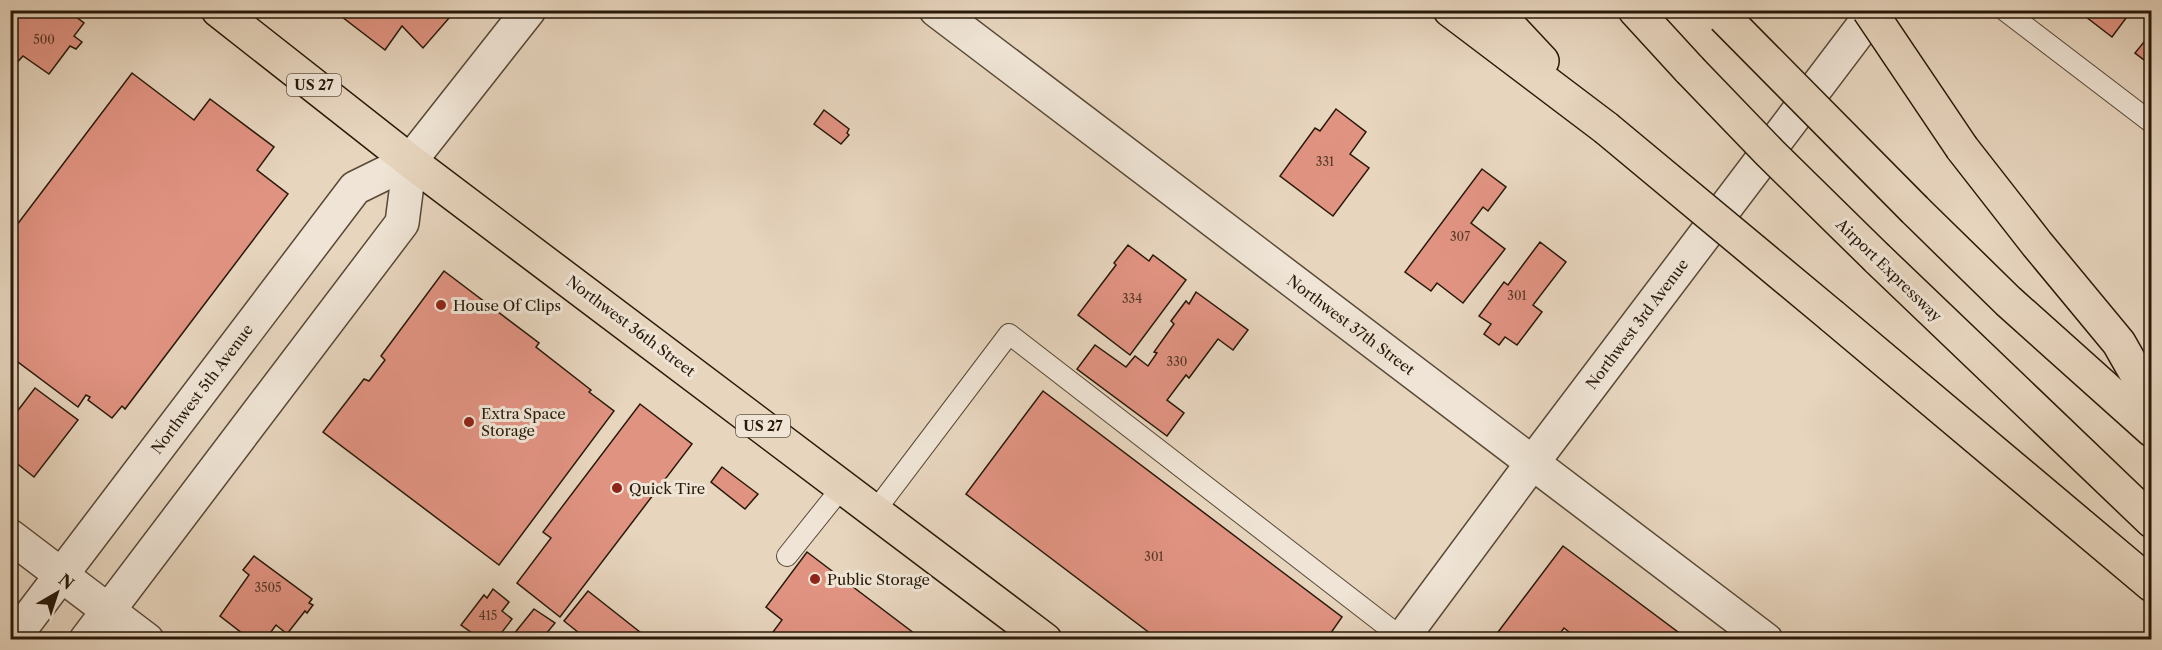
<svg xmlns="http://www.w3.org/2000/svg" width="2162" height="650" viewBox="0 0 2162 650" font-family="'Libre Caslon Text',serif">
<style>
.building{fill:#e19382;stroke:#281908;stroke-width:1.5}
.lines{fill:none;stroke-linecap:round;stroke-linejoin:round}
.service-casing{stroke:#584836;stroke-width:22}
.minor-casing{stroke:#584836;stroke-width:36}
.tertiary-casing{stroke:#584836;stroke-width:36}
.primary-casing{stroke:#281908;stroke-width:36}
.motorway-casing{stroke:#281908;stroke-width:36}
.service{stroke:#efe4d5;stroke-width:20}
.minor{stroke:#efe4d5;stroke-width:33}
.tertiary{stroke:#efe4d5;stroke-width:33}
.primary{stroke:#e7d5be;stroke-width:33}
.motorway{stroke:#e7d5be;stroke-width:33}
.motorway-bridge-casing{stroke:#281908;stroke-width:36;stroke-linecap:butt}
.motorway-bridge{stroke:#e7d5be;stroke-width:33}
.poi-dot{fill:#8f2418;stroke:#efe4d5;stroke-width:2}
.labels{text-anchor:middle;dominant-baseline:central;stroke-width:6;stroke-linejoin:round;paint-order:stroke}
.number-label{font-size:12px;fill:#563826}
.shield{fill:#efe4d5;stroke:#645646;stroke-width:1.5}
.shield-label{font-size:14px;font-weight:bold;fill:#281908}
.street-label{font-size:15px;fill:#281908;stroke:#efe4d5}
.poi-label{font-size:15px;fill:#281908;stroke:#efe4d5;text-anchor:start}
</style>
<rect width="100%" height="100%" fill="#e7d5be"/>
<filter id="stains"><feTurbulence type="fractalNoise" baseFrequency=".00333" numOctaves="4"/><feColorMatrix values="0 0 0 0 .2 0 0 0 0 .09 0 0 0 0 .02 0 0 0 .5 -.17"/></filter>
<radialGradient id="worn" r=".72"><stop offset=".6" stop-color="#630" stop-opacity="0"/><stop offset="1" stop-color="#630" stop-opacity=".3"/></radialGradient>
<g class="building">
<polygon points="10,10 67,10 84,23 74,36 82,42 76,49 70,46 49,74 23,56 10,70"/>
<polygon points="333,10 456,10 423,48 402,26 385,50"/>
<polygon points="2077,10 2132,10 2112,37"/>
<polygon points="2152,32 2152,66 2135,53"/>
<polygon points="132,73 194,120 210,99 274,147 257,170 288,194 125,409 122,406 112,418 88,400 90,397 86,395 78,407 10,356 10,234"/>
<polygon points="1336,109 1366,132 1350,154 1369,168 1333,216 1280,176 1315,128 1320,131"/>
<polygon points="824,110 849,129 847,133 849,135 841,144 814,124"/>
<polygon points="1482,169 1506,187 1488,211 1483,207 1471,223 1505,249 1463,303 1437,283 1431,291 1405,272"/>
<polygon points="1540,242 1566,262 1533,305 1542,312 1517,345 1505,337 1499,345 1484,334 1491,324 1479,316 1504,282 1508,285"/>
<polygon points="1128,245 1149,261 1153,255 1186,280 1130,355 1078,315 1116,265 1114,263"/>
<polygon points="444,271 539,343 536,347 591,390 589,392 614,411 499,565 323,432 364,379 369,381 385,360 381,356"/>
<polygon points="1196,292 1248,330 1233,350 1218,339 1189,378 1186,375 1167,400 1184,413 1167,436 1077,369 1095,345 1126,367 1135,356 1148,366 1157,353 1154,352 1174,324 1171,321 1186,301 1189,304"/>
<polygon points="35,388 78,420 34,477 10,458 10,409 16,413"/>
<polygon points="1043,391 1342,617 1326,640 1317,640 1310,634 1306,640 1159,640 966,494"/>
<polygon points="640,404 692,444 560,617 517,583 551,538 543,532"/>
<polygon points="722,467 758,494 745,509 711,482"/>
<polygon points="1563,546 1686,638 1685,640 1579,640 1564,628 1555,640 1492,640"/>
<polygon points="807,552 923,640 767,640 782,620 766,607"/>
<polygon points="254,556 312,599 309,603 313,605 307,613 305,611 287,634 276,625 265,640 251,640 220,616 249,575 243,570"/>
<polygon points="493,589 509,602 502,611 512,619 496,640 467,640 472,633 461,625 484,595 487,598"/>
<polygon points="588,591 650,640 588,640 564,621"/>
<polygon points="534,609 555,623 541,640 509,640"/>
</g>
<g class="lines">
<g class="service-casing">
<g id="service">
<polyline points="2004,10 2152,123"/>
<polyline points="875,511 1009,334 1402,638"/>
<polyline points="787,556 843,486"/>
</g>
</g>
<g class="minor-casing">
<g id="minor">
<polyline points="936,10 1766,640"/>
<polyline points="410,161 529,10"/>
<polyline points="10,536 147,640"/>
</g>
</g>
<g class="tertiary-casing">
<g id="tertiary">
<polyline points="12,640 355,188 410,161"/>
<polyline points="86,640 402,223 410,161"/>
<polyline points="1401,640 1533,462 1875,10"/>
</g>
</g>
<g class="primary-casing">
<polyline id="primary" points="218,10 410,161 1045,640"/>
</g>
<g class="motorway-casing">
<g id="motorway">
<polyline points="1450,10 1606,128"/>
<polyline points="1494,10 1542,61"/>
<polyline points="1635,10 1690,70"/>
<polyline points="1962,148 2037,244 2119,343 2152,401"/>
<polyline points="1915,210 2008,301 2152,430"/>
<polyline points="1877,258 2152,521"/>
<polyline points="1832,316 2152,585"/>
</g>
</g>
<use href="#service" class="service"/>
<use href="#minor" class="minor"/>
<use href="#tertiary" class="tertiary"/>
<use href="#primary" class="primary"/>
<use href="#motorway" class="motorway"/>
<g class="motorway-bridge-casing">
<g id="motorway-bridge">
<polyline points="1869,10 1962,148"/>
<polyline points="1724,17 1915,210"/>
<polyline points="1690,70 1770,153 1877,258"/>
<polyline points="1606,128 1832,316"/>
</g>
</g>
<use href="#motorway-bridge" class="motorway-bridge"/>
</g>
<g class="poi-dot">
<circle cx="441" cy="305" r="6"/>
<circle cx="469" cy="422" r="6"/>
<circle cx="617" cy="488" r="6"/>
<circle cx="815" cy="579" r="6"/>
</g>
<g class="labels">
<g class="number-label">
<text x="44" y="39">500</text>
<text x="1325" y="161">331</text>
<text x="1460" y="236">307</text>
<text x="1517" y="295">301</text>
<text x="1132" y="298">334</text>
<text x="1177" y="361">330</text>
<text x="1154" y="556">301</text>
<text x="268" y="587">3505</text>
<text x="488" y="615">415</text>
</g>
<g class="shield">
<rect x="287" y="74" width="54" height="22" rx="4.5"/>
<rect x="736" y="415" width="54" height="22" rx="4.5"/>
</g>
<g class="shield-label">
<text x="314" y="85">US 27</text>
<text x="763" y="426">US 27</text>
</g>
<g class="street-label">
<text transform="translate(1889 270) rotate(44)">Airport Expressway</text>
<text transform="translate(1637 324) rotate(-53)">Northwest 3rd Avenue</text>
<text transform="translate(1351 325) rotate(37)">Northwest 37th Street</text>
<text transform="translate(631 326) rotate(37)">Northwest 36th Street</text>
<text transform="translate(202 389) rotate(-53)">Northwest 5th Avenue</text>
</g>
<g class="poi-label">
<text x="453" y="305">House Of Clips</text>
<text x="481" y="413">Extra Space<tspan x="481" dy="17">Storage</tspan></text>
<text x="629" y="488">Quick Tire</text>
<text x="827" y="579">Public Storage</text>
</g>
</g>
<rect width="2162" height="650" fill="none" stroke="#e7d5be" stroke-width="36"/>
<rect x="12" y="12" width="2138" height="626" fill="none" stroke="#281908" stroke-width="3"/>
<rect x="18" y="18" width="2126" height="614" fill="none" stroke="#281908" stroke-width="1.5"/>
<g transform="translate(57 593) rotate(39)" stroke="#efe4d5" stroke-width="4.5" paint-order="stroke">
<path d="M0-4.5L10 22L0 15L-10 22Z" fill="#281908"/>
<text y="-9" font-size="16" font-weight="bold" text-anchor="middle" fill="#281908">N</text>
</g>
<rect width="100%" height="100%" filter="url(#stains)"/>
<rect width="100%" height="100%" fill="url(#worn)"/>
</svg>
